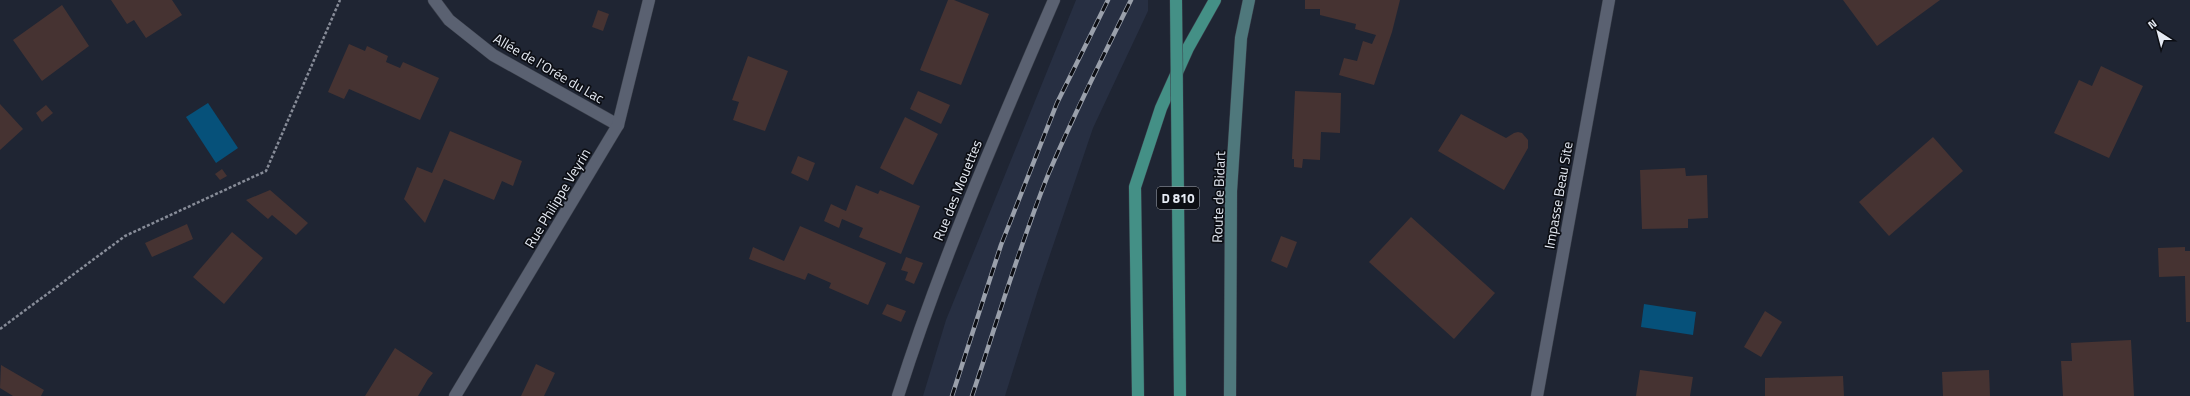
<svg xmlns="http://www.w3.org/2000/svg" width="2190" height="396" viewBox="0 0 2190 396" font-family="'Titillium Web',sans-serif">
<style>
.built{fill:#272f42}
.water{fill:#06517a}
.building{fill:#463332}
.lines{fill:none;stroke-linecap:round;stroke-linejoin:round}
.street-casing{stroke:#3a3f4a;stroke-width:13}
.secondary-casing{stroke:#3a3f4a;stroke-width:13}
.primary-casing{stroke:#3a3f4a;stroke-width:13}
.path{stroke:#878c98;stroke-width:2.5;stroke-dasharray:3 2;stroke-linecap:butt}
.street{stroke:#5a6171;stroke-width:12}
.secondary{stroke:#4f787c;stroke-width:12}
.primary{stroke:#449086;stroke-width:12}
.rail-casing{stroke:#9aa0ab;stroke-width:4.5}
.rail{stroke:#0c0e14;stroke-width:3;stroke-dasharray:9;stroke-linecap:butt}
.primary-bridge-casing{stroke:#3a3f4a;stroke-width:13;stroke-linecap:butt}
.primary-bridge{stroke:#449086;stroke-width:12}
.labels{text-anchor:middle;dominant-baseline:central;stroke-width:3.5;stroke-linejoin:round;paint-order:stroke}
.shield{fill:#0c0e14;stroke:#a5a9b1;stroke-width:1}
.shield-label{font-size:13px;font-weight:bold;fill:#e6ebf4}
.street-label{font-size:14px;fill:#e6ebf4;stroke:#0c0e14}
</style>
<rect width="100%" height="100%" fill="#1f2533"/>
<polygon class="built" points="1076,0 1148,0 1148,11 1093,128 1038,290 1005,396 923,396 946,320"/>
<g class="water">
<polygon points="208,103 238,148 216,163 186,117"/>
<polygon points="1644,304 1696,312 1693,335 1641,327"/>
</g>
<g class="building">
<polygon points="111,0 172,0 182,15 146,38 134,20 127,24"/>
<polygon points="948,0 954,0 989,14 961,85 920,70"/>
<polygon points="1305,0 1400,0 1392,32 1374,85 1339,75 1344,58 1357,61 1363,41 1372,44 1376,35 1355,29 1356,24 1320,15 1320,9 1305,9"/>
<polygon points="1843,0 1940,0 1877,46"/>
<polygon points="62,5 89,46 42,81 13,40"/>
<polygon points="598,10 609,14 603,31 592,27"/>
<polygon points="349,44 365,51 367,46 388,56 386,62 400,68 403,62 439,78 420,120 349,89 344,99 328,92"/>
<polygon points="748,56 788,71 765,131 733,120 739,102 732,100"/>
<polygon points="2101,66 2143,86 2109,158 2054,133 2079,80 2092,86"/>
<polygon points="918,91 950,105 941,124 910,109"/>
<polygon points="1295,91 1341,93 1340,133 1321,132 1320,160 1303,159 1302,168 1294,167 1294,159 1292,159"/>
<polygon points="0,104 23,129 0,150"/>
<polygon points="46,105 53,113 42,122 36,113"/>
<polygon points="1461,114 1506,138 1514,133 1518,132 1522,133 1528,140 1528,148 1504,190 1438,151"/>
<polygon points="905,117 938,134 913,185 880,168"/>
<polygon points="450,131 522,161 513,186 502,181 494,200 444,179 425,223 404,199 417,167 432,173"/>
<polygon points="1933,137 1963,171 1889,236 1859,202"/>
<polygon points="798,156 815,163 808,181 791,173"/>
<polygon points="1685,168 1686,176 1707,175 1708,218 1688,219 1688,228 1642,229 1640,170"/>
<polygon points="222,169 227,176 220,180 215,174"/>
<polygon points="856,185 878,194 880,190 920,206 901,254 859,237 863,228 842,219 839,228 824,221 831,204 846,211"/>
<polygon points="270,190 308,223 296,235 272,215 268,219 246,200"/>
<polygon points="1411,217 1495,293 1454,339 1369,262"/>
<polygon points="187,224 193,239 152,257 145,243"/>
<polygon points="800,226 886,263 868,305 829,288 831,283 808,273 805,280 749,259 753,247 784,261"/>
<polygon points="232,232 263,258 224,304 193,277"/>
<polygon points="1281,236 1297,242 1287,268 1271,261"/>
<polygon points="2185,247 2185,251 2190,251 2190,322 2186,322 2185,276 2159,277 2158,248"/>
<polygon points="906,257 923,263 914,284 905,280 908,272 901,270"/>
<polygon points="887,304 906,311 901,322 882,314"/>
<polygon points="1765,311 1782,322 1761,357 1744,347"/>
<polygon points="2131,340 2134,396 2063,396 2061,361 2072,361 2071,343"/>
<polygon points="395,348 433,373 428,379 418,396 365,396"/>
<polygon points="536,364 555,373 544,396 521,396"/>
<polygon points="1,365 44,390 41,396 13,396 0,388"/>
<polygon points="1640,370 1693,377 1690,396 1636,396"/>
<polygon points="1989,370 1990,396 1943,396 1942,372"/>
<polygon points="1843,376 1844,396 1765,396 1765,378"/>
</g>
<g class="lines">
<g class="street-casing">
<g id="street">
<polyline points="434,0 449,20 493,55 618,125"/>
<polyline points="455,396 618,125 649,0"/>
<path d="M898 396C941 260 998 130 1054 0"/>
<polyline points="1537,396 1609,0"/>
</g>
</g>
<g class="secondary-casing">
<polyline id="secondary" points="1230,396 1231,191 1241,38 1249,0"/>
</g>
<g class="primary-casing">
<polyline id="primary" points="1138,396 1135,187 1161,108 1188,48 1215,0"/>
</g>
<polyline class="path" points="0,329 125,236 266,171 340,0"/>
<use href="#street" class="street"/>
<use href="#secondary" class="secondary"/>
<use href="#primary" class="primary"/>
<g class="rail-casing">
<g id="rail">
<polyline points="952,396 1001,245 1057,103 1108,0"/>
<path d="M972 396C997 322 1019 247 1048 175 1073 116 1102 58 1131 0"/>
</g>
</g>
<use href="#rail" class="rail"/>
<g class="primary-bridge-casing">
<polyline id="primary-bridge" points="1176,0 1180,396"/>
</g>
<use href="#primary-bridge" class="primary-bridge"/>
</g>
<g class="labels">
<rect class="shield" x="1157" y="187" width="42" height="22" rx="3"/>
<g class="shield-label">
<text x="1178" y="198">D 810</text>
</g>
<g class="street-label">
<text transform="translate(549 68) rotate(30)">Allée de l'Orée du Lac</text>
<text transform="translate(957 190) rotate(-68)">Rue des Mouettes</text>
<text transform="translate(1558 195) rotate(-80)">Impasse Beau Site</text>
<text transform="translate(1218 197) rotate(-88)">Route de Bidart</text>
<text transform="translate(557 198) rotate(-59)">Rue Philippe Veyrin</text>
</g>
</g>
<g transform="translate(2158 32) rotate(324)" stroke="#0c0e14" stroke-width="3" paint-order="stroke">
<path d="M0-3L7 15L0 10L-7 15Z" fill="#e6ebf4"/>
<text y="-6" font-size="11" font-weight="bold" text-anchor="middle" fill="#e6ebf4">N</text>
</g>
</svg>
